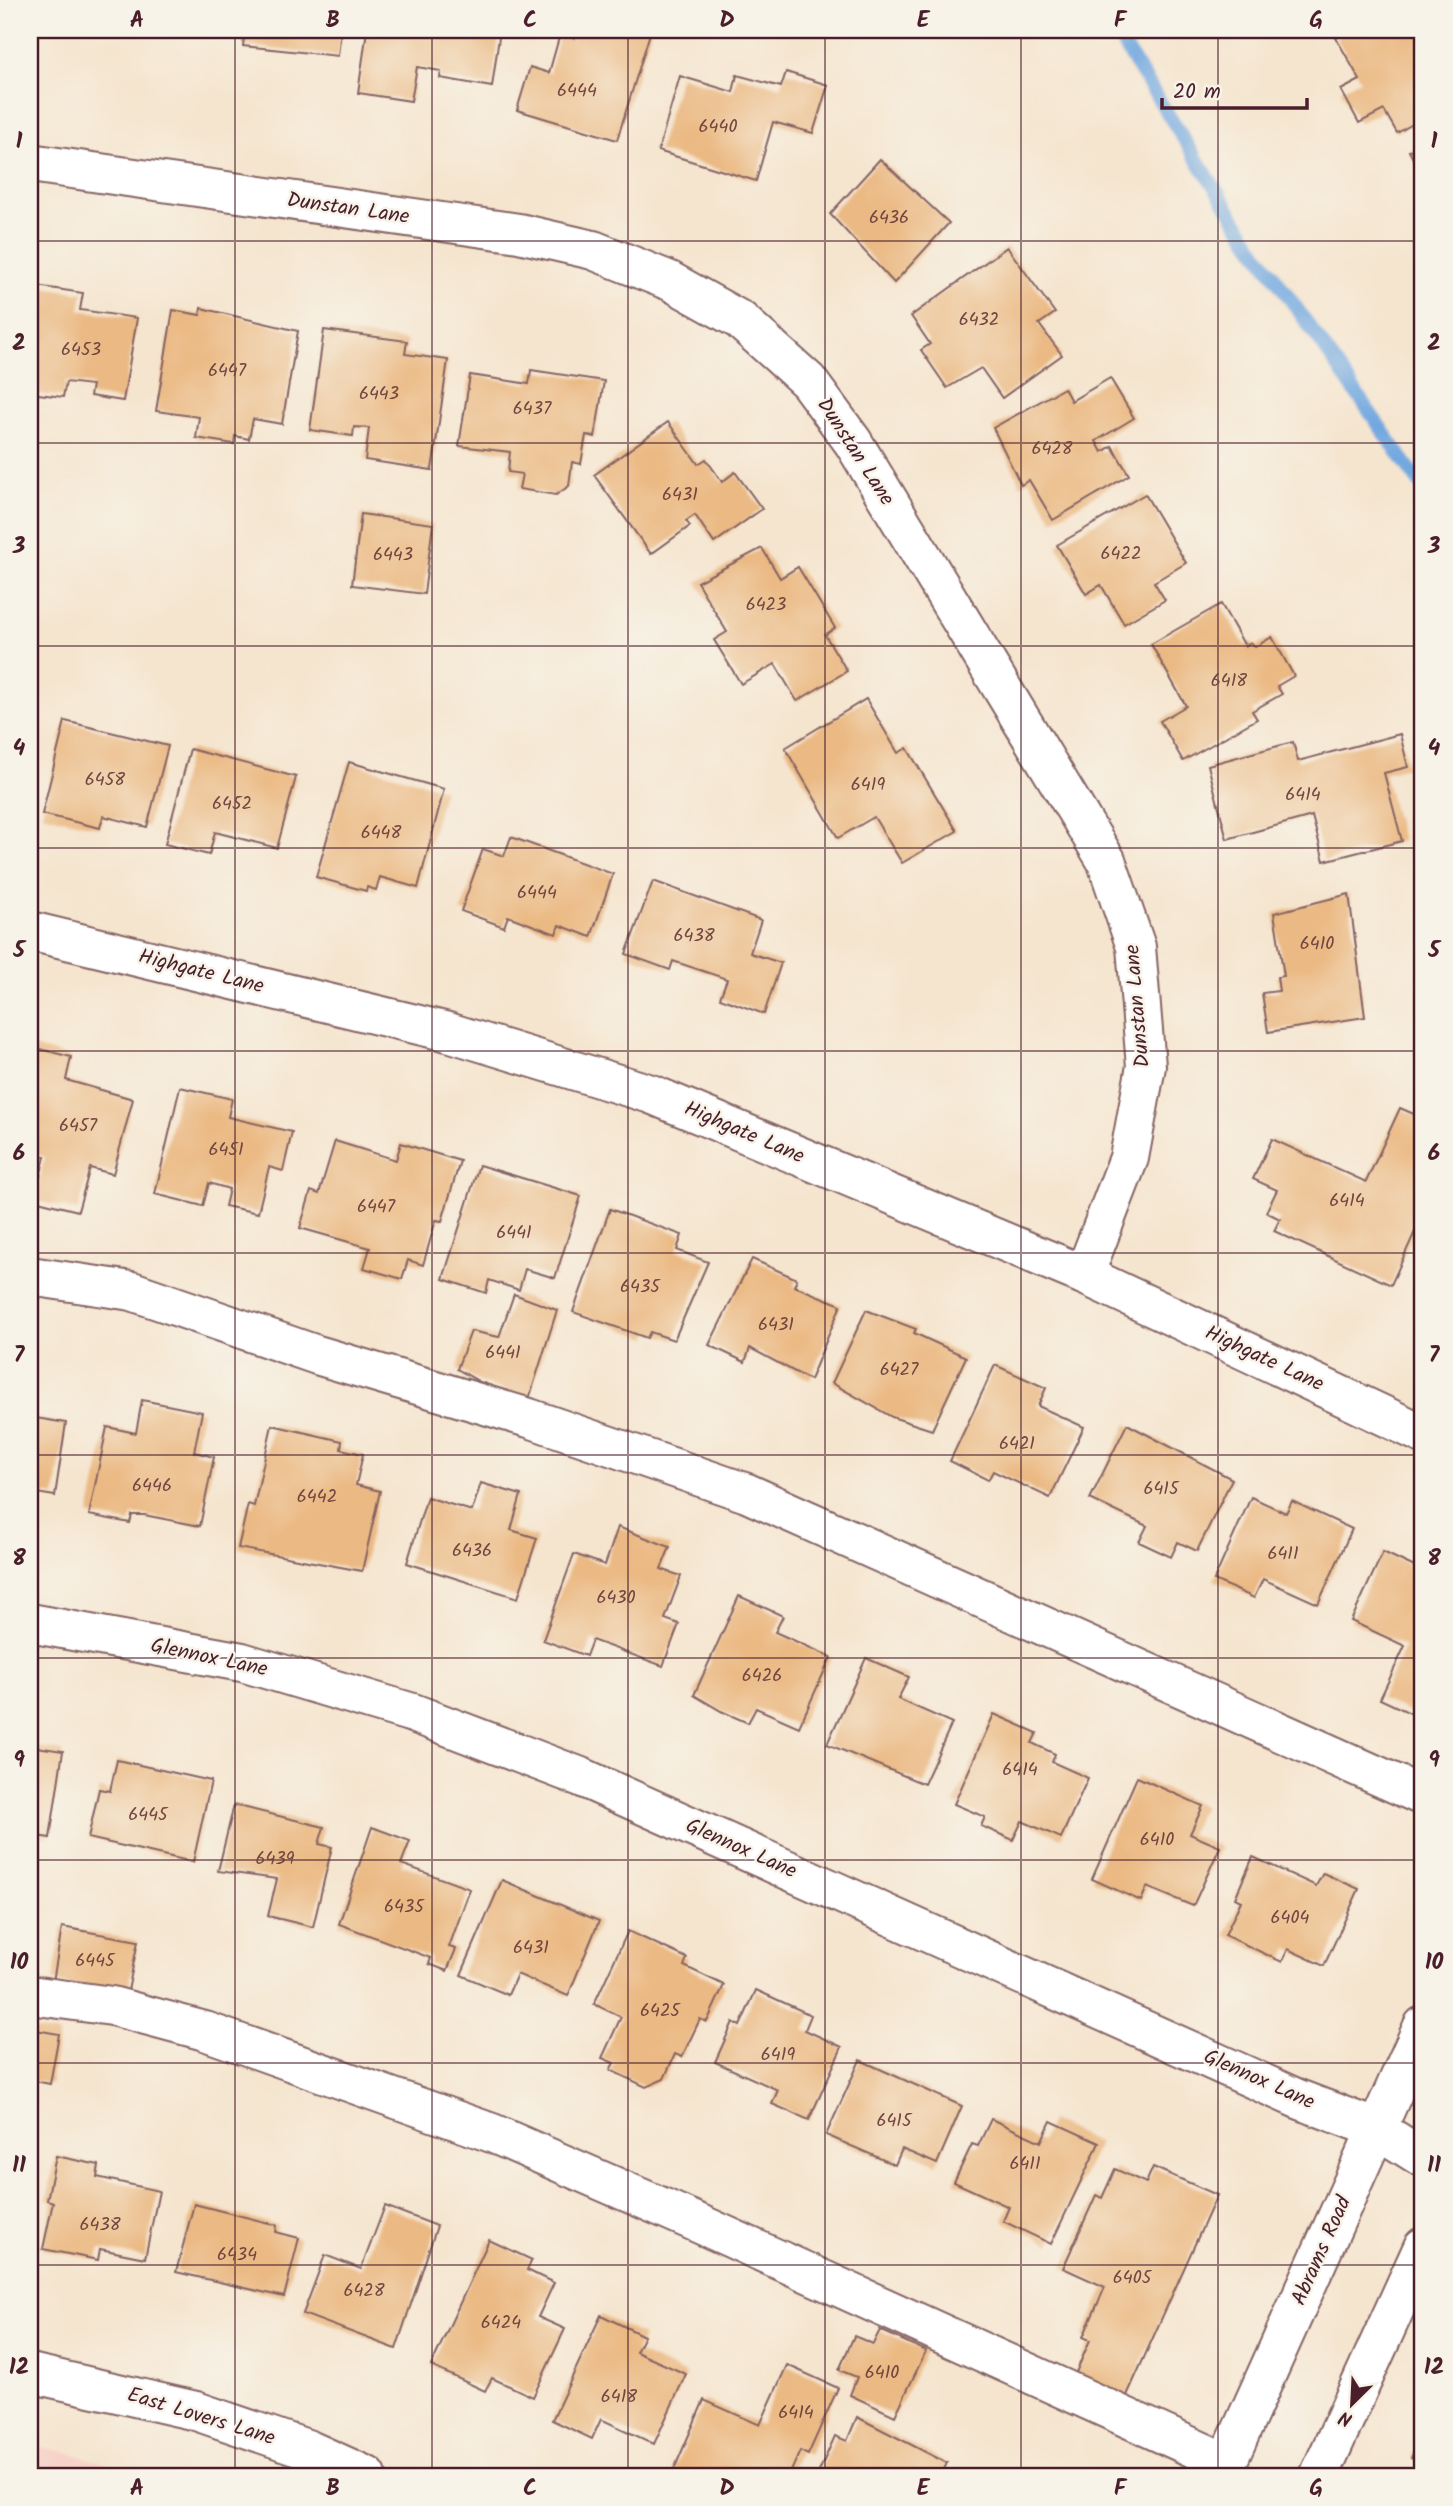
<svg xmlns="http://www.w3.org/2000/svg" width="1453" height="2506" viewBox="0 0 1453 2506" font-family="Kalam,sans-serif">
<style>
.built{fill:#f7d1c8}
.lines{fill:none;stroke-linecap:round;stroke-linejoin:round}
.stream{stroke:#72a8e0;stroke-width:14}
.building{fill:#ebb983}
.minor-casing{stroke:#866464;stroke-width:42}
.major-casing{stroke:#866464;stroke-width:42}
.minor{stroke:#fff;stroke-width:38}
.major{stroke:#fff;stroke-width:38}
.grid{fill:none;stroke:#4a1f2b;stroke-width:2;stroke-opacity:0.55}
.labels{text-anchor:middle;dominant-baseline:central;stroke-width:5;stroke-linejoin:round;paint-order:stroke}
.number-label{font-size:18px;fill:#724641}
.street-label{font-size:21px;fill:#4a1f2b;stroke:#f7f3e8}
.neatline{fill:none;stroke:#4a1f2b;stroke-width:2.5}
.grid-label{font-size:23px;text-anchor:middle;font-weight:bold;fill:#4a1f2b}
</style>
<rect width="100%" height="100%" fill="#f7f3e8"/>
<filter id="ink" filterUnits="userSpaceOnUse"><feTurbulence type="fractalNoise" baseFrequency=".0143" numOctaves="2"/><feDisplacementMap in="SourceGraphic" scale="14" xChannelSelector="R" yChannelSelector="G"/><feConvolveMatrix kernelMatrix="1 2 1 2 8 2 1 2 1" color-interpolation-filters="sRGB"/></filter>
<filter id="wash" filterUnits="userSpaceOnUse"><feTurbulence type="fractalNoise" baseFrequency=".00686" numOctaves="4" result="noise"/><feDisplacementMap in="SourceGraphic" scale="28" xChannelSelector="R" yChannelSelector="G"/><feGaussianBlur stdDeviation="1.57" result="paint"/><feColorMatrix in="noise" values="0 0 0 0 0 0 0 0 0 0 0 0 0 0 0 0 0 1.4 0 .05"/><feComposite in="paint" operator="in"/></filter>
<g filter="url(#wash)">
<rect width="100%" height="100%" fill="#f5e5cf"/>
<polygon class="built" points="30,2445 66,2452 147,2476 30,2476"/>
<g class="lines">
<polyline class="stream" points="1114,30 1248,239 1423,488"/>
</g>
<g id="blocks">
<g class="building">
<polygon points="245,30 341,30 338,56 243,46"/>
<polygon points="367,30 500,30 492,87 440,78 441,71 417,67 411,101 358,93"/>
<polygon points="577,30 651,30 617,140 517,110 530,67 549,73 560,34 575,38"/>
<polygon points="1351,30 1423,30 1423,118 1397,133 1384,110 1359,123 1341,90 1360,80 1336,38"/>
<polygon points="786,72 828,85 813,133 773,122 756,181 658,151 680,76 733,92 737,75 781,87"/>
<polygon points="1423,144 1423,177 1409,151"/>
<polygon points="880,159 949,223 894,283 830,214"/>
<polygon points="1007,247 1055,313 1039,324 1062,355 1002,398 981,368 947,388 921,350 930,344 911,316"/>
<polygon points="30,285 83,293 80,310 137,318 123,401 90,396 92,385 66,382 63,397 30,393"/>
<polygon points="201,308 298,331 282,424 253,419 249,439 235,436 234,444 196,438 199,417 156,411 173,310 200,315"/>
<polygon points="324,330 407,341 405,354 448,360 432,470 365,460 369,428 354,427 353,436 310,430"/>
<polygon points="531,370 604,381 595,437 586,435 581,464 572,462 569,486 556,495 519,489 522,474 508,472 510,452 459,446 470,375 529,384"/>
<polygon points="1110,378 1134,418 1096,441 1102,452 1112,446 1129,475 1053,520 1029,480 1021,485 993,428 1064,388 1071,401"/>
<polygon points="668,422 698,464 706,459 722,482 735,472 762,509 714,543 695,515 686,521 690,526 651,554 594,475"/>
<polygon points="1145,494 1186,563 1154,582 1165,600 1124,624 1101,585 1086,594 1057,545"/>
<polygon points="361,514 433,524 424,594 352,585"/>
<polygon points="762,548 780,578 798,567 835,628 825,635 847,671 797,701 775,664 741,684 714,640 727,632 697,582"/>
<polygon points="1221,604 1245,646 1251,642 1255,647 1272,637 1294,676 1277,686 1282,694 1252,711 1257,719 1183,761 1160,721 1186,706 1151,644"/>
<polygon points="866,699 898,753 907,748 957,831 902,863 874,817 838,838 785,748"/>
<polygon points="65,721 168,746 147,827 103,816 100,828 42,814"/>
<polygon points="1400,734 1408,767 1384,773 1402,841 1324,861 1312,816 1227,839 1208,765 1293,742 1298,761"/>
<polygon points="190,749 296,777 277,848 215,832 209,855 165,844"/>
<polygon points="349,762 444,789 418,888 380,877 376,890 367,887 366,891 316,877"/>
<polygon points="511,837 613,874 591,937 559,925 556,934 508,916 504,927 461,911 483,849 504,856"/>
<polygon points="653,881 761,920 750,953 781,963 764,1014 720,998 727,979 673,961 670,970 626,954"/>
<polygon points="1349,894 1365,1017 1268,1032 1262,993 1279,991 1277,977 1284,976 1274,913"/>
<polygon points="32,1047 71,1057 66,1080 133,1099 113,1174 90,1168 78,1211 34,1200 45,1157 30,1153"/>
<polygon points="180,1087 232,1099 228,1117 292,1132 283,1171 269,1167 258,1213 225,1206 229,1189 209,1183 203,1206 155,1194"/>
<polygon points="1400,1108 1423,1118 1423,1214 1391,1285 1274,1231 1280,1219 1266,1212 1277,1190 1253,1179 1272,1139 1366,1182"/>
<polygon points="335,1141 396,1160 401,1143 460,1161 442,1221 436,1220 423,1265 408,1260 402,1279 364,1268 370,1248 300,1228 311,1191 319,1194"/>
<polygon points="479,1165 581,1196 555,1278 525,1269 519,1290 489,1280 486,1293 443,1279"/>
<polygon points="610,1209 682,1235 677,1250 708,1262 674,1340 650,1332 647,1338 573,1312"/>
<polygon points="752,1259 797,1279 794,1286 841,1305 810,1380 750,1348 745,1362 709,1345"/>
<polygon points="514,1294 557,1310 529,1399 480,1382 457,1369 471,1331 499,1337"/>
<polygon points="866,1310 916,1329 914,1333 966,1357 932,1430 892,1417 832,1383"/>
<polygon points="995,1365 1046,1388 1038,1406 1084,1427 1050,1498 993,1471 988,1480 950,1461"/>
<polygon points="142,1400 202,1412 194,1452 214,1457 200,1526 144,1515 132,1515 130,1523 89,1515 107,1427 136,1433"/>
<polygon points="30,1417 66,1423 55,1496 30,1492"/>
<polygon points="1127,1424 1232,1479 1197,1551 1178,1542 1171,1557 1139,1542 1147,1526 1090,1499"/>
<polygon points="272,1425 342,1441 341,1449 363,1454 356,1485 380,1491 362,1571 238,1548 248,1504 254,1506"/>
<polygon points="481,1483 521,1495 511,1530 537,1538 518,1598 407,1563 427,1497 472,1511"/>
<polygon points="1251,1497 1286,1513 1292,1501 1352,1529 1318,1604 1263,1579 1254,1598 1214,1580"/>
<polygon points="618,1527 670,1547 661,1569 681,1576 665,1619 679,1624 663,1666 592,1640 586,1656 543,1640 574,1554 605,1565"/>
<polygon points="1383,1552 1423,1571 1423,1719 1380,1699 1405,1646 1351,1621"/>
<polygon points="739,1596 783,1616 775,1632 831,1657 799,1727 756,1708 748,1723 721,1711 694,1695"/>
<polygon points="866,1658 909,1677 898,1699 952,1723 924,1784 827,1744"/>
<polygon points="994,1714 1037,1733 1032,1743 1055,1754 1052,1762 1088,1778 1061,1838 1022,1821 1013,1840 981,1826 985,1817 954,1804"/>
<polygon points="30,1746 63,1751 50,1838 30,1835"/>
<polygon points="117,1760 211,1781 193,1862 88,1838 99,1789 110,1791"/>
<polygon points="1137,1777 1203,1806 1190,1834 1220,1847 1193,1906 1147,1887 1141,1901 1092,1879"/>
<polygon points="234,1805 324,1827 319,1844 332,1847 313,1927 268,1916 277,1879 218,1871"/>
<polygon points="372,1827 410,1841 401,1864 470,1889 449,1947 456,1949 447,1971 429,1964 431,1958 339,1924"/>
<polygon points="1253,1857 1316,1886 1323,1873 1359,1889 1324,1966 1288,1949 1282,1962 1225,1935 1241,1901 1235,1898"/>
<polygon points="502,1880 599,1921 568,1996 517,1974 508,1995 461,1975"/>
<polygon points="62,1927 138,1941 127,1996 53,1982"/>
<polygon points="628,1931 687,1958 684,1966 724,1985 707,2022 700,2019 682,2057 675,2054 664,2079 646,2087 610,2070 614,2063 602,2058 621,2017 594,2004"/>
<polygon points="756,1990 811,2015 805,2030 842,2047 809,2120 772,2104 778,2090 715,2062 733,2022 740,2026"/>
<polygon points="30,2029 59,2034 50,2084 30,2080"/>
<polygon points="860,2060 962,2106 937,2164 902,2149 895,2165 826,2135"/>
<polygon points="991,2119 1041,2142 1051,2121 1099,2143 1051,2244 1003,2221 1009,2207 954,2182 972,2144 978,2146"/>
<polygon points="56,2156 99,2165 97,2177 159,2191 145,2258 100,2249 98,2260 43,2249 53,2202 47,2200"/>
<polygon points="1153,2167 1217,2195 1125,2400 1074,2377 1090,2340 1083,2337 1105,2287 1063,2268 1096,2195 1102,2198 1115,2169 1146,2183"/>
<polygon points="194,2204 277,2225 276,2232 299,2238 284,2297 176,2272"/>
<polygon points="385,2206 437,2226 396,2349 303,2314 325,2255 361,2269"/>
<polygon points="489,2240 532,2260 527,2270 554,2283 538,2317 565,2329 533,2397 492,2378 485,2391 431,2366"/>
<polygon points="601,2315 644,2336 636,2352 686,2374 654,2444 601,2419 592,2439 552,2420"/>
<polygon points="880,2330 926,2351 895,2416 850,2395 857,2377 839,2370 854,2336 873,2344"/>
<polygon points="787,2365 838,2388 808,2455 800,2451 789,2476 678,2476 672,2474 704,2400 760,2425"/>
<polygon points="857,2417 947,2463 941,2476 817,2476 835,2436 847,2441"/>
<polygon points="1423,2432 1423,2464 1411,2458"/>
</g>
</g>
</g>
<g filter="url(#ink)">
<use href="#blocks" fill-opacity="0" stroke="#866464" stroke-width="2"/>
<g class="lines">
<g class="minor-casing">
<g id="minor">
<polyline points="30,163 519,233 593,250 670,281 740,320 808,381 853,442 1106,860 1136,947 1146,1066 1129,1158 1084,1275"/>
<polyline points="30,931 448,1032 651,1094 1084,1275 1423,1434"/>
<polyline points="30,1276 132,1291 317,1355 529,1418 747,1493 1423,1796"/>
<polyline points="30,1623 242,1662 413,1713 581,1777 1298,2099 1377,2129 1423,2158"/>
<polyline points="30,1995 112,2006 205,2031 492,2133 689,2219 1227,2463"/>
<polyline points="30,2373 196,2411 307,2449 367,2476"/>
</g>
</g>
<g class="major-casing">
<g id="major">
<polyline points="1221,2476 1423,2026"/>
<polyline points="1319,2476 1423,2247"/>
</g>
</g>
<use href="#minor" class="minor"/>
<use href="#major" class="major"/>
</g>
</g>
<path class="grid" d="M235 30V2476M432 30V2476M628 30V2476M825 30V2476M1021 30V2476M1218 30V2476M30 241H1423M30 443H1423M30 646H1423M30 848H1423M30 1051H1423M30 1253H1423M30 1455H1423M30 1658H1423M30 1860H1423M30 2063H1423M30 2265H1423"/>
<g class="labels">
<g class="number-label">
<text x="577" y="91">6444</text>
<text x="718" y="127">6440</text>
<text x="889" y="218">6436</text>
<text x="979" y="320">6432</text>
<text x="81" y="350">6453</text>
<text x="227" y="371">6447</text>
<text x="379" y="394">6443</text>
<text x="532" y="409">6437</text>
<text x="1052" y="449">6428</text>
<text x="680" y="495">6431</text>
<text x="1121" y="554">6422</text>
<text x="393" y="555">6443</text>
<text x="766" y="605">6423</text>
<text x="1229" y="681">6418</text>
<text x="105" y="780">6458</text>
<text x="868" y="785">6419</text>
<text x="1303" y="795">6414</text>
<text x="232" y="804">6452</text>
<text x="381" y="833">6448</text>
<text x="537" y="893">6444</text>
<text x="694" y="936">6438</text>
<text x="1317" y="944">6410</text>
<text x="78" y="1126">6457</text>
<text x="226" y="1150">6451</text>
<text x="1347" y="1201">6414</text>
<text x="376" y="1207">6447</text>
<text x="514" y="1233">6441</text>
<text x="640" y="1287">6435</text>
<text x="776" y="1325">6431</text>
<text x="503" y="1353">6441</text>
<text x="899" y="1370">6427</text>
<text x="1017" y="1444">6421</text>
<text x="152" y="1486">6446</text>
<text x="1161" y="1489">6415</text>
<text x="317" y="1497">6442</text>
<text x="472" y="1551">6436</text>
<text x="1283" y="1554">6411</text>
<text x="616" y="1598">6430</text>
<text x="762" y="1676">6426</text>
<text x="1020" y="1770">6414</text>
<text x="148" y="1815">6445</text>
<text x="1157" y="1840">6410</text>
<text x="275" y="1859">6439</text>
<text x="404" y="1907">6435</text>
<text x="1290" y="1918">6404</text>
<text x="531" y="1948">6431</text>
<text x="95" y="1961">6445</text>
<text x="660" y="2011">6425</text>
<text x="778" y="2055">6419</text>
<text x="894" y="2121">6415</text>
<text x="1025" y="2164">6411</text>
<text x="100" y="2225">6438</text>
<text x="237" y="2255">6434</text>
<text x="1132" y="2278">6405</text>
<text x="364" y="2291">6428</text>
<text x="501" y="2323">6424</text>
<text x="882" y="2373">6410</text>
<text x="619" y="2397">6418</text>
<text x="796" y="2413">6414</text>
</g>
<g class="street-label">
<text transform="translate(348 209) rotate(8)">Dunstan Lane</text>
<text transform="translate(855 452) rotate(57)">Dunstan Lane</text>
<text transform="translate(201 972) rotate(14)">Highgate Lane</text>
<text transform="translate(1138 1006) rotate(-95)">Dunstan Lane</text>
<text transform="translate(744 1133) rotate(23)">Highgate Lane</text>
<text transform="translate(1264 1359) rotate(25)">Highgate Lane</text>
<text transform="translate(209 1658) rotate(12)">Glennox Lane</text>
<text transform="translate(741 1849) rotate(24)">Glennox Lane</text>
<text transform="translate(1259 2080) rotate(24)">Glennox Lane</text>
<text transform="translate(1322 2251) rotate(-66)">Abrams Road</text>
<text transform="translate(201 2417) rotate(17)">East Lovers Lane</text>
</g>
</g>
<rect width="1453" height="2506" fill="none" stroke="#f7f3e8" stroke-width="77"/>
<g transform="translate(1352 2404) rotate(204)" stroke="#f7f3e8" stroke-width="5" paint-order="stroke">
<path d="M0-5L12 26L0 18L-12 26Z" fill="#4a1f2b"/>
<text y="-10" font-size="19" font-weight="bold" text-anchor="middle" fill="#4a1f2b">N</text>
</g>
<path d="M1162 98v10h145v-10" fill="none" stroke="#4a1f2b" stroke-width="3.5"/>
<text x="1173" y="98" font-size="21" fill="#4a1f2b" stroke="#f7f3e8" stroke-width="5" paint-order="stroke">20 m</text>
<rect x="38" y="38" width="1376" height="2430" class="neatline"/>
<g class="grid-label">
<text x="137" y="27">A</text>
<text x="333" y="27">B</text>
<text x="530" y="27">C</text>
<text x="727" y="27">D</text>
<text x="923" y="27">E</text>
<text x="1120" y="27">F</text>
<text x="1316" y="27">G</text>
<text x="19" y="148">1</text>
<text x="1434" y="148">1</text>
<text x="19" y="350">2</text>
<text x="1434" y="350">2</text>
<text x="19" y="553">3</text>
<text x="1434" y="553">3</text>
<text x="19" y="755">4</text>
<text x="1434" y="755">4</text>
<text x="19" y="957">5</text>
<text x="1434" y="957">5</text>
<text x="19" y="1160">6</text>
<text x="1434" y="1160">6</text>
<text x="19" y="1362">7</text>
<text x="1434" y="1362">7</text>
<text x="19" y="1565">8</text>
<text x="1434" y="1565">8</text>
<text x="19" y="1767">9</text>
<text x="1434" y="1767">9</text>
<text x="19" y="1969">10</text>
<text x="1434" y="1969">10</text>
<text x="19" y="2172">11</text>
<text x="1434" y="2172">11</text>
<text x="19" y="2374">12</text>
<text x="1434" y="2374">12</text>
<text x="137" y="2495">A</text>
<text x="333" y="2495">B</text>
<text x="530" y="2495">C</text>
<text x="727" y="2495">D</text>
<text x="923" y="2495">E</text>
<text x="1120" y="2495">F</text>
<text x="1316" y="2495">G</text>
</g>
</svg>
